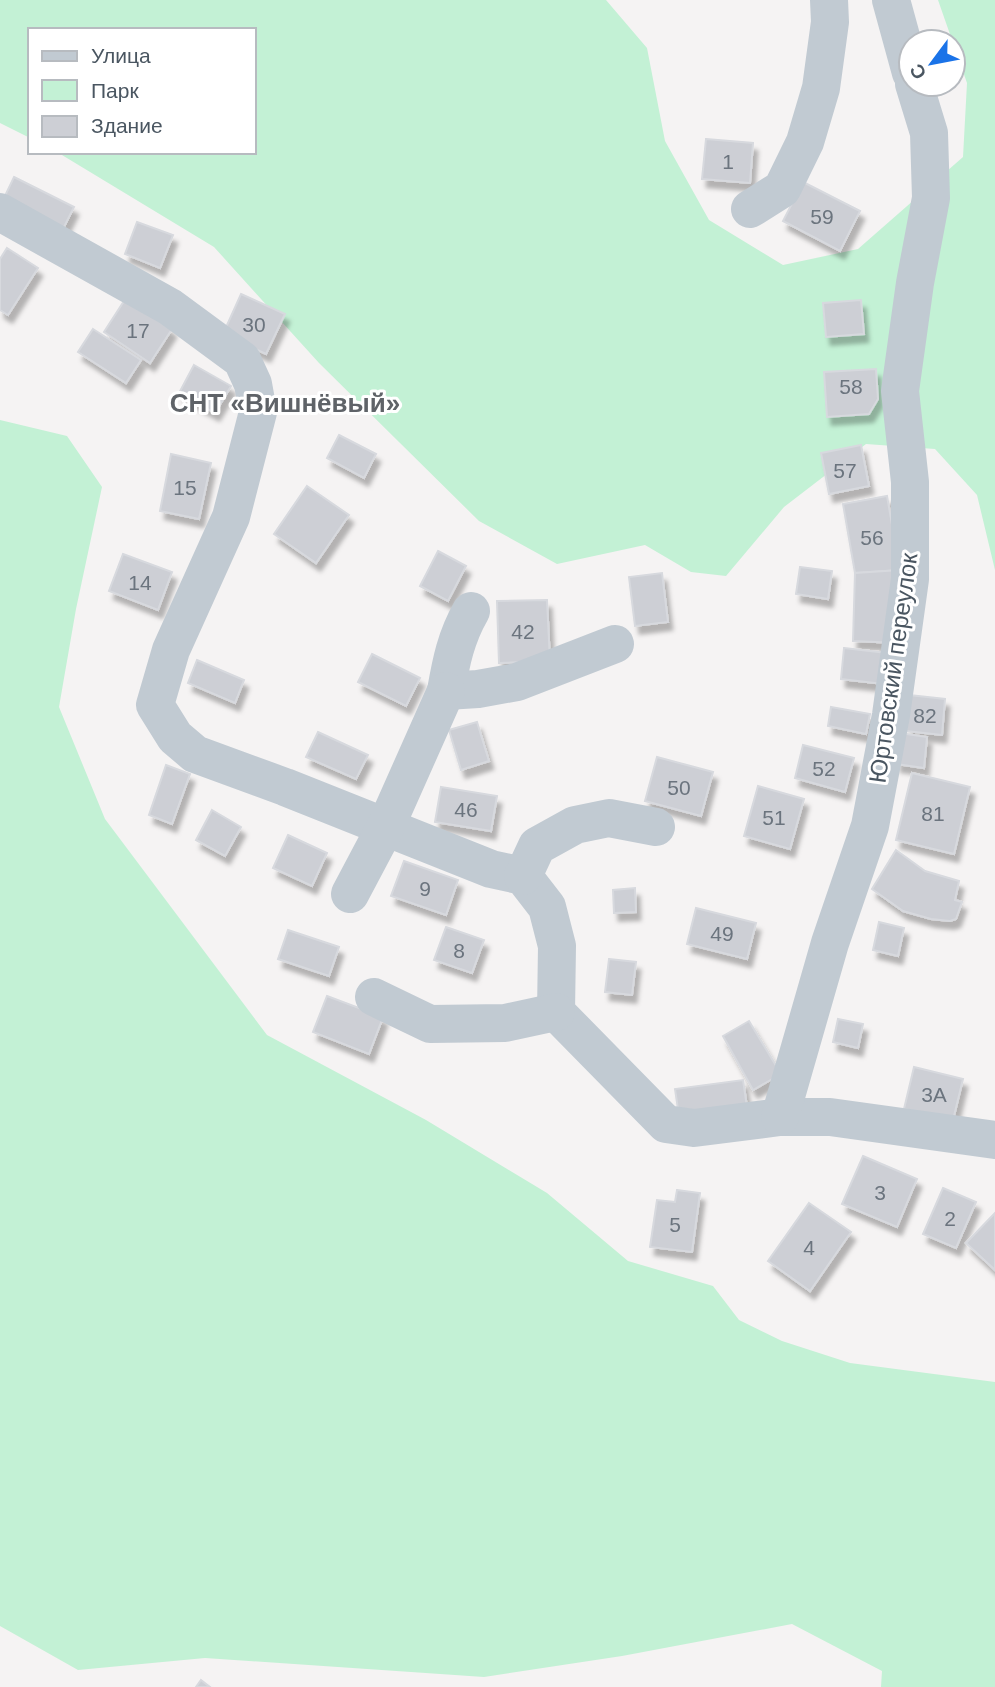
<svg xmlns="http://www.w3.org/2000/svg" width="995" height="1687" viewBox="0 0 995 1687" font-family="Arial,sans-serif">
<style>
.green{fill:#c3f1d5}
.building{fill:#cdcfd5;stroke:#d7d9de;stroke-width:2;filter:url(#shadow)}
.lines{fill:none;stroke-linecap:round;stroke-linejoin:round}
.minor{stroke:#c1cad2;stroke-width:38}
.labels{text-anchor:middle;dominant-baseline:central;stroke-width:6;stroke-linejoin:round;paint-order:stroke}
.number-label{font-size:21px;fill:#6b747e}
.street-label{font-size:24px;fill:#4a5661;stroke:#fff}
.neighbourhood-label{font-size:26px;font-weight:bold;fill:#5f6368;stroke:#fff}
</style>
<defs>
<filter id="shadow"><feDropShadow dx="4.5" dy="8" stdDeviation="2" flood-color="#0004"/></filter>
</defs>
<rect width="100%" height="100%" fill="#f5f3f3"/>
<g class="green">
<polygon points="0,0 606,0 647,48 665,141 709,220 783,265 858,249 963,157 967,83 938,0 995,0 995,570 977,495 935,449 866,444 784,507 726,576 691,572 645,545 557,564 479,521 319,363 214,247 57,152 254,152 254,30 30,30 30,138 0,123"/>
<polygon points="0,420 67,436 102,487 76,609 59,707 105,819 267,1035 426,1120 547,1193 628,1261 713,1286 739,1320 782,1341 850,1363 995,1382 995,1687 881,1687 882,1671 792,1624 622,1656 484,1677 205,1658 78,1670 0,1626"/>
</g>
<g class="building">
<polygon points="706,139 753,143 750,183 702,179"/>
<polygon points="14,177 74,207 63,229 3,200"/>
<polygon points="803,182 860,211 840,251 783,221"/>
<polygon points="137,222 173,235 160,268 125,254"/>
<polygon points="7,248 38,268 8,315 0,310 0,259"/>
<polygon points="241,294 285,314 266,354 223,334"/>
<polygon points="126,298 172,329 150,363 104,332"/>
<polygon points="861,300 864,334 826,337 823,303"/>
<polygon points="93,329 141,360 126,383 78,352"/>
<polygon points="194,365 231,386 215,413 179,393"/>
<polygon points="876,369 878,399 869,414 827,417 824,372"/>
<polygon points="339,435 376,454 364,478 327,458"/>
<polygon points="861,445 869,486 829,494 821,453"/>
<polygon points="171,454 211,463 199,519 160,511"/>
<polygon points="307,486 349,515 316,563 274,534"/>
<polygon points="887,496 900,570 855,573 843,504"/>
<polygon points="438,551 466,566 448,601 420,586"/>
<polygon points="123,554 172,572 158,610 109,591"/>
<polygon points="800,567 832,571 828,599 796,594"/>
<polygon points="900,570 897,643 853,641 855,573"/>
<polygon points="662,573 668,622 635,626 629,577"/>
<polygon points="547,600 550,661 499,663 497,601"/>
<polygon points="844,648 887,653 883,684 841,679"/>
<polygon points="372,654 420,678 406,706 358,682"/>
<polygon points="197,660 244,680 235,703 188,683"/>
<polygon points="909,695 945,699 942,735 906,731"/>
<polygon points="831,707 870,714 866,734 828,726"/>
<polygon points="477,722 489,761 461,770 449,730"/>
<polygon points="318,732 368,755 356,779 306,757"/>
<polygon points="900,733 927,737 924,768 896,764"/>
<polygon points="803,745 854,758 845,792 795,778"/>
<polygon points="657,757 713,772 701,816 645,801"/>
<polygon points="166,765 190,774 172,824 149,815"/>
<polygon points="912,773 970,787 954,854 896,840"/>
<polygon points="758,786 804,799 790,849 744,836"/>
<polygon points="441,787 497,796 491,831 435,822"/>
<polygon points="212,810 241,827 225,856 196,840"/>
<polygon points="288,835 327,853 312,886 273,868"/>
<polygon points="896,850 925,871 959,881 955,900 962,902 956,919 950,921 931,919 903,911 872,889"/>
<polygon points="404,861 458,880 446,915 391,896"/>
<polygon points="635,888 636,912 614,913 613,890"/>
<polygon points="696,908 756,923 747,959 687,944"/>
<polygon points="879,922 904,928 898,956 873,950"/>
<polygon points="446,927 484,940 472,973 434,960"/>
<polygon points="288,930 339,947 329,976 278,959"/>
<polygon points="609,959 636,962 632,995 605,992"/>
<polygon points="327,996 383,1017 369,1054 313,1032"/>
<polygon points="838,1019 863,1024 858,1048 833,1042"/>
<polygon points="749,1021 781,1074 753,1090 723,1036"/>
<polygon points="914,1067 963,1079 953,1120 904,1109"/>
<polygon points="743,1080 747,1107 679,1116 675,1089"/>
<polygon points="863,1156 917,1179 897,1227 842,1204"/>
<polygon points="943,1188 976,1202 956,1248 923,1234"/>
<polygon points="677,1190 700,1193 692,1252 650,1247 657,1200 675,1202"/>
<polygon points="809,1203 851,1232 810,1291 768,1261"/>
<polygon points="995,1213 995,1270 966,1243"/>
<polygon points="201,1680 210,1687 196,1687"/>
</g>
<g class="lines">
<g class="minor">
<polyline points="891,0 911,73"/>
<polyline points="750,209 782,189 805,142 821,88 830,22 829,0"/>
<polyline points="0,212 170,307 242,360 253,384 258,412 231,517 171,650 155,705 175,737 195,754 285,787 491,869 523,876 547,907 557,946 556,1012 666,1124 694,1128 780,1117 830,1117 995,1140"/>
<path d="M471 611C456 637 451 662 446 691L478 689 517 682 615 644"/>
<polyline points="523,876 537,846 575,825 609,818 656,827"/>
<polyline points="350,894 386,826 446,691"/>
<polyline points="374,997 430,1024 505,1023 556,1012"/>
<polyline points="780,1117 830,943 870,826 891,715 910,579 910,482 900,391 915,283 931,198 929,133 914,84"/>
</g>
</g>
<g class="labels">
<g class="number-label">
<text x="728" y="161">1</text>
<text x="822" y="216">59</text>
<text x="254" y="324">30</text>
<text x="138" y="330">17</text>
<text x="851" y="386">58</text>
<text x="845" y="470">57</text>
<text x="185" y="487">15</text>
<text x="872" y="537">56</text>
<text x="140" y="582">14</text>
<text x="523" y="631">42</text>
<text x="925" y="715">82</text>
<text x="824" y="768">52</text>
<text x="679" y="787">50</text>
<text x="466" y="809">46</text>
<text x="933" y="813">81</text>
<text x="774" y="817">51</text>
<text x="425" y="888">9</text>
<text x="722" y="933">49</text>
<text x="459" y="950">8</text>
<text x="934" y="1094">3А</text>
<text x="880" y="1192">3</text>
<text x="950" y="1218">2</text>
<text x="675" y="1224">5</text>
<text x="809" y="1247">4</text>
</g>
<g class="street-label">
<text transform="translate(893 668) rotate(-82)">Юртовский переулок</text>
</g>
<g class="neighbourhood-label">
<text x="285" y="403">СНТ «Вишнёвый»</text>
</g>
</g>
<rect x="28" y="28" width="228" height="126" fill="#ffffff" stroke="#b7bbc0" stroke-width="2"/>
<rect x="42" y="51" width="35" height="10" fill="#c1cad2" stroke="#b7bbc0" stroke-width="2"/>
<text x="91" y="63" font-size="21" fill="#4a5661">Улица</text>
<rect x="42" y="80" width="35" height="21" fill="#c3f1d5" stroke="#b7bbc0" stroke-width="2"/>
<text x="91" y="98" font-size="21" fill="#4a5661">Парк</text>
<rect x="42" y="116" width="35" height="21" fill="#cdcfd5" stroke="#b7bbc0" stroke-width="2"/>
<text x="91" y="133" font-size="21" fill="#4a5661">Здание</text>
<g transform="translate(932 63) rotate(238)"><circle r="33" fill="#ffffff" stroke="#b7bbc0" stroke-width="2"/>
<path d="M0-5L12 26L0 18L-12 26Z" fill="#1a73e8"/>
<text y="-10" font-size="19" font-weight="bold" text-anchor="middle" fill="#4a5661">С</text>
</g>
</svg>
